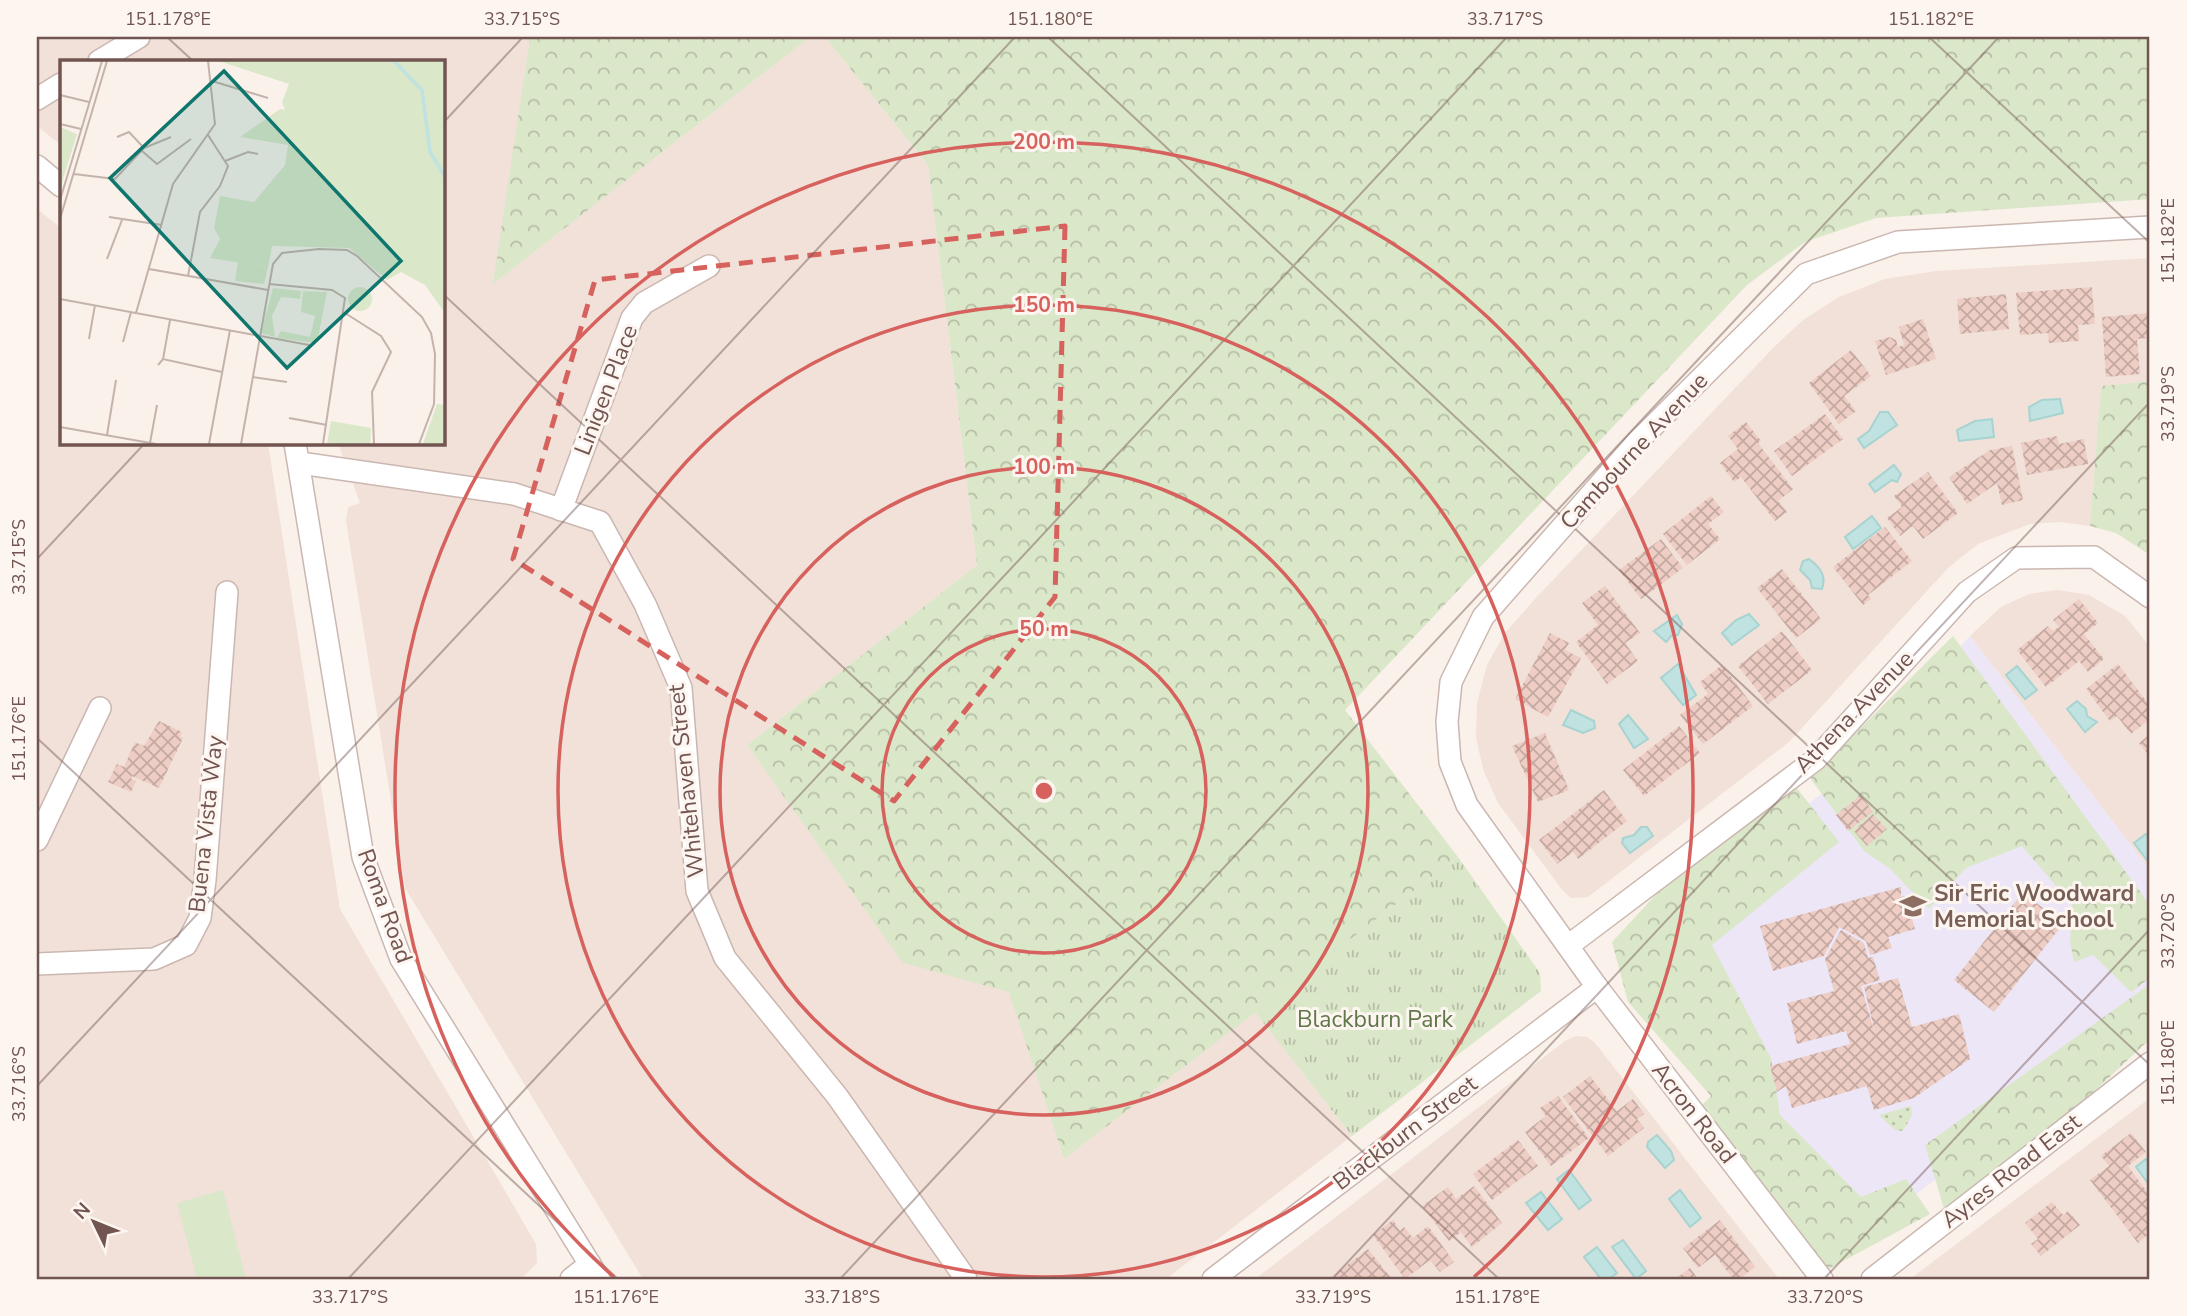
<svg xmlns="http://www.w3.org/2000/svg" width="2187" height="1316" viewBox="0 0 2187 1316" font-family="'Nunito Sans',sans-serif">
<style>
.residential{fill:#f1e1d9}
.education{fill:#ede6f7}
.grass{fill:url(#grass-dots)}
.forest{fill:url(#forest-crowns)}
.park{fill:url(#park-tufts)}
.pitch{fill:#dbe7c9}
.water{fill:#c0e2e0;stroke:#a7d3d1;stroke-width:2}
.building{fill:url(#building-cross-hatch)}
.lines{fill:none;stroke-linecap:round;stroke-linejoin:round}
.minor-casing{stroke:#cbb7b1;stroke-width:24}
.minor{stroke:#fff;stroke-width:21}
.marked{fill:none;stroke:#d6615d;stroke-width:5;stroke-dasharray:14 9;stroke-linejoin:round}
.ticks{fill:none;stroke:#725550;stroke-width:2;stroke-opacity:0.45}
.ring{fill:none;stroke:#d6615d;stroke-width:3.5}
.labels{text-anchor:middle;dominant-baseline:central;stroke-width:6;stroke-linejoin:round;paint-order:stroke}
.street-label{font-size:23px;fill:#725550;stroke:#fdf5f0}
.education-label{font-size:23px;font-weight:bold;fill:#785e54;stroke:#fdf5f0;text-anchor:start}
.park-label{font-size:23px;fill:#5f7749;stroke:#fdf5f0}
.inset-river{fill:none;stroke:#c0e2e0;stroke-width:3.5}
.inset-road{fill:none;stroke:#c4b3ac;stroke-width:2}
.view{fill:#0f766e;fill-opacity:0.15;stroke:#0f766e;stroke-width:3.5}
.inset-edge{fill:none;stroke:#725550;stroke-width:3.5}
.centre{fill:#d6615d;stroke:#fdf5f0;stroke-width:3.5}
.ring-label{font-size:21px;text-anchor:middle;font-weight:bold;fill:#d6615d;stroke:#fdf5f0;stroke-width:6;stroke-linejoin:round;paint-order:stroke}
.neatline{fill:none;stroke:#725550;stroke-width:2.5}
.ticks-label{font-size:18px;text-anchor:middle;fill:#725550}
</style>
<defs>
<pattern id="grass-dots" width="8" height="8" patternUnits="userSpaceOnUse" patternTransform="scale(1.75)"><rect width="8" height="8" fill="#dbe7c9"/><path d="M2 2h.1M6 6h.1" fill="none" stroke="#b6bea6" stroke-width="1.8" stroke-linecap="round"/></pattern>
<pattern id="forest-crowns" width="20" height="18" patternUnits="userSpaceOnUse" patternTransform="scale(1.75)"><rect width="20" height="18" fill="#dbe7c9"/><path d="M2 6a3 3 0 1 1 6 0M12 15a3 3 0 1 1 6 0" fill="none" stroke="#b6bea6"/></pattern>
<pattern id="park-tufts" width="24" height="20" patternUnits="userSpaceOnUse" patternTransform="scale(1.75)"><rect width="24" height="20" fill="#dbe7c9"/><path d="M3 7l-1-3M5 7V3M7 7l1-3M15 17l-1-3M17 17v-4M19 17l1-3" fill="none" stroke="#b6bea6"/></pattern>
<pattern id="building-cross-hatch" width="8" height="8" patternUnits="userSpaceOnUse" patternTransform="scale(1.75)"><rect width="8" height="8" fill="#edcdc4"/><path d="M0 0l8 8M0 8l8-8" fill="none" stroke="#c4a9a2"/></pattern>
</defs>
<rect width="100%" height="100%" fill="#faf1ea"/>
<g class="residential">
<polygon points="37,37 530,37 494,283 810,37 825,37 928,165 977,565 747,745 904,963 1009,991 1064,1159 1255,1012 1352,1136 1166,1279 643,1279 405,888 346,521 348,507 360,503 338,443 443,443 443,61 61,61 61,145 37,126"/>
<polygon points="37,209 61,228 61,443 268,443 340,909 536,1244 537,1263 521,1279 37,1279"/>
<polygon points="2150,258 2150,381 2101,386 2090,526 2060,522 2030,524 1978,544 1948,568 1789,742 1588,897 1571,898 1563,891 1498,803 1483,769 1476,737 1477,703 1487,665 1505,633 1535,599 1774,347 1803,320 1839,297 1885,279 1936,271"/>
<polygon points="2058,590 2089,595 2125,616 2150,647 2150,870 1970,636 2001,607 2029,594"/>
<polygon points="1576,1036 1587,1037 1595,1043 1779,1279 1255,1279 1565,1041"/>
<polygon points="2150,1098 2150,1279 1910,1279"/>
</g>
<polygon class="education" points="1970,636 2150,870 2150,1014 1857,1240 1628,942 1829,788"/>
<polygon class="grass" points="1911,1106 1912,1115 1903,1131 1895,1130 1879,1115"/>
<g class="forest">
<polygon points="530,37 810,37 493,284"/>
<polygon points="825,37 2150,37 2150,199 1876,218 1805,242 1747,285 1345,710 1458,857 1064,1159 1009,992 903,963 747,745 977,565 928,165"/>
<polygon points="2150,381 2150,555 2116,533 2090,526 2101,386"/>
<polygon points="1953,636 2150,905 2150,978 2131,992 2093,955 2074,962 2070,941 2072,905 2022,846 1966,868 1929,909 1889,868 1865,852 1810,778"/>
<polygon points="1796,787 1839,842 1712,945 1771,1058 1780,1115 1861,1197 1906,1179 1930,1214 1823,1272 1701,1106 1711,1096 1628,1002 1612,942 1676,873"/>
<polygon points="2150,984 2150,1039 2084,1101 1944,1209 1925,1145"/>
</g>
<polygon class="park" points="1458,857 1540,973 1541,991 1352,1136 1255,1012"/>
<polygon class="pitch" points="223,1190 246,1279 197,1279 177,1203"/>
<g class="water">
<polygon points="2060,399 2063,413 2030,421 2029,407 2042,400"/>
<polygon points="1880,412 1888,412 1897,425 1864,448 1858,439 1869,431"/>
<polygon points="1992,419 1994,437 1959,441 1957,430 1975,421"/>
<polygon points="1894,465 1901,474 1897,482 1892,480 1875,492 1869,484"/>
<polygon points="1872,516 1881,528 1853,549 1845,537"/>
<path d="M1809 559C1820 567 1827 576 1822 589L1812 588 1810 580 1800 570 1803 561Z"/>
<polygon points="1749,614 1759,625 1732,645 1722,633 1736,620"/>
<polygon points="1677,615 1682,624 1678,635 1672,635 1666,642 1654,631"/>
<polygon points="1678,664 1696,695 1683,705 1661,678"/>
<polygon points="2017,666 2037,690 2025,699 2006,675"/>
<polygon points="2077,701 2086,709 2087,716 2097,722 2085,732 2067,709"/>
<polygon points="1571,710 1594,721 1595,728 1583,733 1563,725"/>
<polygon points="1628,715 1648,739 1634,748 1619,724"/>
<polygon points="1641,827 1647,827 1653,836 1630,853 1622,843 1623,838 1634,835"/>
<polygon points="2146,834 2150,840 2150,864 2134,843"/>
<polygon points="1657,1135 1671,1151 1674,1160 1665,1168 1647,1147 1648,1142"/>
<polygon points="2146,1159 2150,1164 2150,1186 2136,1167"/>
<polygon points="1569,1170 1591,1200 1579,1209 1557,1179"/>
<polygon points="1680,1190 1701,1218 1690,1227 1669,1199"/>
<polygon points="1541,1192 1562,1219 1548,1230 1526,1203"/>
<polygon points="1623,1240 1646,1271 1636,1279 1612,1247"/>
<polygon points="1597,1247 1617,1273 1609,1279 1601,1279 1584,1257"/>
</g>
<g class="building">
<polygon points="2092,287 2095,324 2078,325 2079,341 2049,343 2048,333 2020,335 2016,293"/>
<polygon points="2006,294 2009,329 1960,334 1957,299"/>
<polygon points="2150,313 2150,338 2137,339 2140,374 2106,377 2102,317"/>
<polygon points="1923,319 1936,359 1886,375 1875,341 1890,337 1896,340 1898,347 1904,345 1899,327"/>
<polygon points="1851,350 1871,376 1844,396 1856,411 1839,424 1809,383"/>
<polygon points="1825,414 1843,439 1792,476 1774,451"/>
<polygon points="1746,422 1761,441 1758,443 1793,489 1778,501 1787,512 1775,521 1741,477 1734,482 1720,463 1738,449 1728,436"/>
<polygon points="2057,436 2059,444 2084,439 2088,464 2027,475 2021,443"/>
<polygon points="2012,446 2023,500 2002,505 1997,483 1967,504 1949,477 1990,450"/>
<polygon points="1928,472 1958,513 1923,539 1913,526 1900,536 1887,518 1902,507 1894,496"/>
<polygon points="1711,496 1724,512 1708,524 1720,539 1687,565 1663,534"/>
<polygon points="1885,527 1912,561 1868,595 1871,599 1863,605 1833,567"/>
<polygon points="1661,539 1683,568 1641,599 1619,570"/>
<polygon points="1782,569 1821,619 1796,638 1757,588"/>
<polygon points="1605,586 1640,633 1625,643 1638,661 1607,684 1576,642 1598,625 1582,603"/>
<polygon points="2079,599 2098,623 2084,634 2104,659 2088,672 2079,661 2046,687 2017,650 2048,626 2053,631 2059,627 2053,620"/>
<polygon points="1782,631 1812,670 1768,704 1738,666"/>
<polygon points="1550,633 1569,643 1565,650 1581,658 1548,717 1515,699"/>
<polygon points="2118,664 2150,706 2150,719 2131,734 2117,716 2110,721 2086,689"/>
<polygon points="1722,665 1753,706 1703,744 1680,715 1708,694 1700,682"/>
<polygon points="159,721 182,732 180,737 183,738 159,788 132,776 131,779 136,781 131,792 108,782 117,764 124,767 135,742 144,746"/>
<polygon points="1679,726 1700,753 1644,796 1623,770"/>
<polygon points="1545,733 1569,790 1538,802 1512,746"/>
<polygon points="2150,734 2150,757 2139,743"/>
<polygon points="1604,790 1627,821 1578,859 1573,852 1557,864 1539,840"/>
<polygon points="1861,795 1873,812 1848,831 1836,815"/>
<polygon points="1873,814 1887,829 1867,846 1854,831"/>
<polygon points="1901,887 1901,897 1905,896 1915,929 1888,937 1892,948 1870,955 1866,941 1839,927 1824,956 1773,971 1760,926"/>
<polygon points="2023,892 2063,924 1994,1012 1954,980"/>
<polygon points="1841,930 1864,943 1868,958 1873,957 1880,980 1861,986 1876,1037 1864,987 1898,978 1912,1027 1959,1014 1970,1059 1914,1098 1874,1110 1867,1086 1792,1108 1786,1086 1777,1092 1770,1066 1850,1044 1846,1031 1797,1044 1787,1003 1834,991 1825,959"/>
<polygon points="1590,1076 1617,1111 1633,1099 1644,1114 1637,1119 1644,1128 1608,1156 1563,1097"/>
<polygon points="1558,1096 1589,1138 1551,1166 1525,1132 1546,1116 1540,1108"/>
<polygon points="2131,1133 2146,1152 2128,1166 2150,1196 2150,1233 2138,1243 2090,1180 2109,1166 2101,1156"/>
<polygon points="1518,1140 1538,1166 1492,1200 1473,1174"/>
<polygon points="1474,1186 1502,1223 1472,1247 1461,1232 1449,1241 1422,1206 1448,1187 1456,1199"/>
<polygon points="2052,1202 2063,1215 2068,1211 2080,1225 2041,1256 2031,1244 2038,1239 2025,1223"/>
<polygon points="1393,1220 1400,1231 1404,1227 1413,1238 1428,1226 1454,1262 1440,1272 1430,1260 1405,1279 1373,1235"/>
<polygon points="1720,1220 1755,1267 1739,1279 1733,1279 1715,1255 1698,1268 1683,1248"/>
<polygon points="1368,1249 1392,1279 1337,1279 1334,1275"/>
<polygon points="1690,1268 1698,1279 1675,1279"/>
</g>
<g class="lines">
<g class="minor-casing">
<g id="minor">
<polyline points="99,61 139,37"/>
<polyline points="37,99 61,84"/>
<polyline points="37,166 61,186"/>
<polyline points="295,443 363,857 401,959 599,1279"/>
<polyline points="300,463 514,494 600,522 645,604 681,688 697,891 725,958 837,1096 966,1279"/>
<polyline points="561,510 632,318 644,303 709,266"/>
<polyline points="37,840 100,708"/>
<polyline points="1568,946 1816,759 1967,592 2016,558 2094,557 2150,597"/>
<polyline points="37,964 154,959 186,945 200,918 205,880 227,592"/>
<polyline points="571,1279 590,1264"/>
<polyline points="1213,1279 1597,987"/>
<polyline points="1822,1279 1597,987 1467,805 1450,762 1447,722 1451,682 1483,617 1638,441 1806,274 1898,242 2150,227"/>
<polyline points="1872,1279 2150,1063"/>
</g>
</g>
<use href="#minor" class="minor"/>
</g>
<path class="marked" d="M1065 226 1055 597 894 801 513 559 595 280Z"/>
<path class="ticks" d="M167 37 193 61M1048 37 2150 1065M1929 37 2150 243M443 123 523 37M443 294 1499 1279M37 559 145 443M37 738 618 1279M37 1086 1015 37M348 1279 1507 37M840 1279 1999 37M1332 1279 2150 402M1824 1279 2150 929"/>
<g class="ring">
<circle cx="1044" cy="791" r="162"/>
<circle cx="1044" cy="791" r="324"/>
<circle cx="1044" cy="791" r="486"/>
<path d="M614 1277A649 649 0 1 1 1474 1277"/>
</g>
<defs>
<g id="school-bare" transform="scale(2.1)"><path d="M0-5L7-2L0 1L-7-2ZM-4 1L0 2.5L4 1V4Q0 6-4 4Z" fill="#8d6e63" stroke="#fdf5f0" stroke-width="2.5" paint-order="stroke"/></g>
</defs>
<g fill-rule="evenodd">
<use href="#school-bare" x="1913" y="906"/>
</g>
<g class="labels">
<g class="street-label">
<text transform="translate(606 390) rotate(-69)">Linigen Place</text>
<text transform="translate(1634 451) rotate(-47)">Cambourne Avenue</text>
<text transform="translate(1854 712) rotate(-46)">Athena Avenue</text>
<text transform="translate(686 781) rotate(-96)">Whitehaven Street</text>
<text transform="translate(206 824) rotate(-84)">Buena Vista Way</text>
<text transform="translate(385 906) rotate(70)">Roma Road</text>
<text transform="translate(1694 1113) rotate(52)">Acron Road</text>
<text transform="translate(1405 1133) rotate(-37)">Blackburn Street</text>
<text transform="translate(2011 1171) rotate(-38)">Ayres Road East</text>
</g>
<g class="education-label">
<text x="1934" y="893">Sir Eric Woodward<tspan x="1934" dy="26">Memorial School</tspan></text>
</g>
<g class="park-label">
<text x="1375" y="1019">Blackburn Park</text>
</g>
</g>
<g transform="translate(60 60)">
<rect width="385" height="385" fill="#faf1ea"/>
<path d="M159 1H385V253L365 225 341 212 327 220 289 188 212 186 208 207 150 198 160 179 154 168 160 136 194 142 225 105 228 85 180 77 220 49 225 50 222 42 229 24ZM288 239a12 12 0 1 1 24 0a12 12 0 1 1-24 0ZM213 228 241 231 240 239 221 237 212 256 215 277 201 273ZM243 231 267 232 257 283 217 278 221 271 250 277 255 256 241 252ZM377 344 385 345V384H363Z" fill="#dbe7c9"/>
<path d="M0 67 17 74 0 129ZM178 202 208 207 204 224 175 221ZM271 361 311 368 310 384H267Z" fill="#dbe7c9"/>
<path class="inset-river" d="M334 1 362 30 370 92 385 117"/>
<path class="inset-road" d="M152 21 208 38M0 35 29 42M0 64 21 69M57 77 69 72 84 88M82 91 97 104 131 79M165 101 188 92 198 94M14 114 55 119 84 88 111 77M0 140 42 1M49 157 102 165M0 159 47 1M47 199 62 160M89 209 208 230M128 216 140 152 160 126 168 106 148 75M209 224 272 230 285 238 263 384M0 239 249 285M76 253 113 124 155 64 148 1M285 253 321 276 331 292 312 332 314 384M29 279 35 245M63 282 71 252M103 299 110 260M98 305 103 299 162 312M193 317 227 322M229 358 267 365M0 367 96 384M47 375 56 320M90 383 97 345M149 384 170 270M181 384 213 204 222 193 259 189 287 190 297 196 362 257 371 273 375 294 374 344 359 384"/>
<path class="view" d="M164 11 341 201 227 308 50 118Z"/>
<rect width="385" height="385" class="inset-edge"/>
</g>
<circle cx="1044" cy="791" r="10" class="centre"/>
<g class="ring-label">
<text x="1044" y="149">200 m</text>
<text x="1044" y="312">150 m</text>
<text x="1044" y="474">100 m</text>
<text x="1044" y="636">50 m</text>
</g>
<rect width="2187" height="1316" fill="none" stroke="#fdf5f0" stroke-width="77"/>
<g transform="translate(94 1222) rotate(313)" stroke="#fdf5f0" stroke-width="5" paint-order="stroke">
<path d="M0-5L12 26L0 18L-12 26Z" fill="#725550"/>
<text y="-10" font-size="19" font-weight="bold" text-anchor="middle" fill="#725550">N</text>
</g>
<rect x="38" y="38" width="2110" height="1240" class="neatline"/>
<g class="ticks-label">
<text x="168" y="25">151.178°E</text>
<text x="522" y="25">33.715°S</text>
<text x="1050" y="25">151.180°E</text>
<text x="1505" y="25">33.717°S</text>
<text x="1931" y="25">151.182°E</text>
<text transform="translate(2168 241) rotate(-90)" y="6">151.182°E</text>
<text transform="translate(2168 404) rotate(-90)" y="6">33.719°S</text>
<text transform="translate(19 557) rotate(-90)" y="6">33.715°S</text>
<text transform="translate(19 739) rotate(-90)" y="6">151.176°E</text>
<text transform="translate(2168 931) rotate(-90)" y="6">33.720°S</text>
<text transform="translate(2168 1063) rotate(-90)" y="6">151.180°E</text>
<text transform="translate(19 1084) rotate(-90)" y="6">33.716°S</text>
<text x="350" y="1303">33.717°S</text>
<text x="616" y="1303">151.176°E</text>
<text x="842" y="1303">33.718°S</text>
<text x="1333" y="1303">33.719°S</text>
<text x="1497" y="1303">151.178°E</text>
<text x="1825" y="1303">33.720°S</text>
</g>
</svg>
